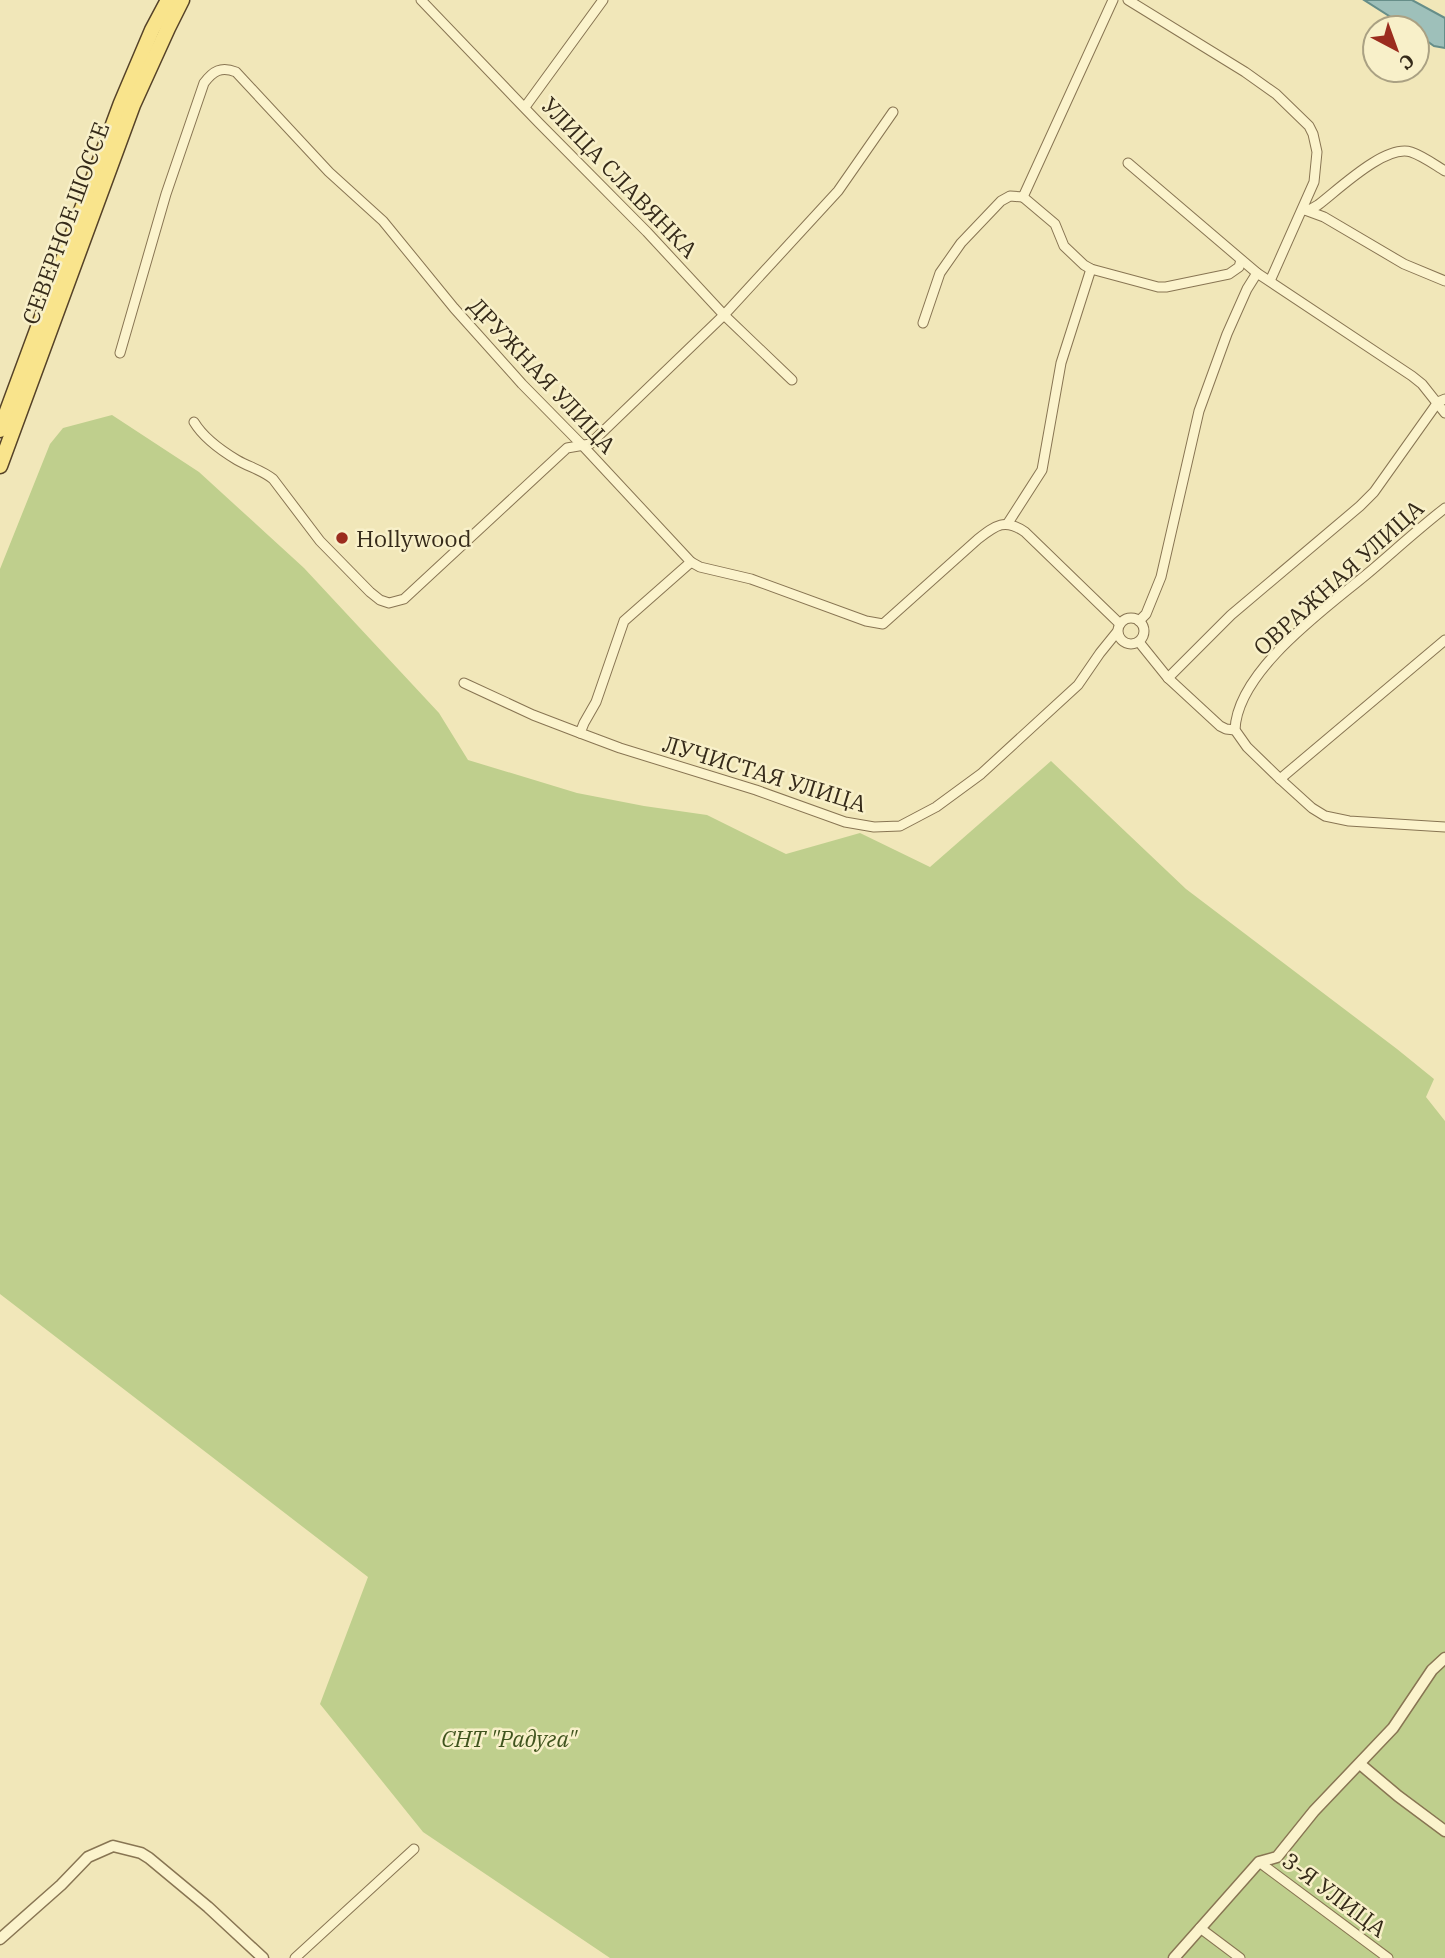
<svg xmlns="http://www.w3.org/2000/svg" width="1445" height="1958" viewBox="0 0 1445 1958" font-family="'IBM Plex Serif',serif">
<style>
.green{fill:#bfcf8d}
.water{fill:#9ec0ba;stroke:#668e89;stroke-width:2}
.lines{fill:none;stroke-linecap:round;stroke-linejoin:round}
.minor-casing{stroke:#887553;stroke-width:11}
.tertiary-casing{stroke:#887553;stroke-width:13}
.primary-casing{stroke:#554228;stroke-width:17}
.minor{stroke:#fbf3cc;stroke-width:9}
.tertiary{stroke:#fbf3cc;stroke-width:10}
.primary{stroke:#f9e48c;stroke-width:14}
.poi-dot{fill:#9b2c1e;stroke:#f8f0c9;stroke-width:2.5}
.labels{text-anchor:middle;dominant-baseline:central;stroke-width:5;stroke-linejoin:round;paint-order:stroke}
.street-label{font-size:23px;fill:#352a19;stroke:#f8f0c9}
.poi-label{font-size:23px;fill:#352a19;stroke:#f8f0c9;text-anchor:start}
.park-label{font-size:23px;font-style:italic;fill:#40541e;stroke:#f8f0c9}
</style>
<rect width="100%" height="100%" fill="#f1e7b9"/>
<polygon class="green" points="112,415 199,472 304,568 439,713 468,760 577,793 644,806 707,815 786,854 860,833 930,867 1051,761 1186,889 1397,1049 1434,1079 1426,1097 1445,1121 1445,1958 610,1958 423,1832 320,1704 368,1577 0,1294 0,569 50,444 63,428"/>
<polygon class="water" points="1364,0 1412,0 1445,18 1445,48 1434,46 1417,34 1417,28 1408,28"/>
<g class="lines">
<g class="minor-casing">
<g id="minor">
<polyline points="421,0 539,123 647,232 724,315 792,380"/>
<polyline points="1128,0 1245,72 1276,94 1309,126 1313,134 1317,152 1314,182 1270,281"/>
<polyline points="525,107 603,0"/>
<polyline points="1128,163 1257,273 1412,376 1422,384 1445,413"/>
<polyline points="1023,197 1055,224 1064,246 1084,265 1091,269 1158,287 1166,287 1229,274 1239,267 1241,260"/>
<path d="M1303 210 1311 209 1318 205C1338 190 1385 144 1411 152 1423 156 1435 165 1445 171"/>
<polyline points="1305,210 1324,217 1404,264 1445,281"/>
<polyline points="923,323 940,273 961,243 1001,201 1010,196 1023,197 1113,0"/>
<path d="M120 353 166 194 204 83C213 71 221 66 236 72L329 172 383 221 454 308 522 384 583 446 691 562 700 567 751 579 866 621 883 624 978 539C996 525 1005 518 1025 532L1120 624"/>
<path d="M194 422C203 437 222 451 237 460 249 467 262 470 273 479L320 541 370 592 380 600 389 603 404 599 567 448 590 444 724 315 838 191 893 112"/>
<polyline points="1008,523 1042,470 1061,363 1091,269"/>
<circle cx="1131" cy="631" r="13"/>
<polyline points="1139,621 1146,614 1161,577 1199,411 1227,334 1247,289 1257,273"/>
<polyline points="1445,640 1280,779 1312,808 1325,816 1349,821 1445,827"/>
<polyline points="1139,642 1168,678 1220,726 1226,729 1235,730"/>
<polyline points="1168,678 1231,615 1360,506 1374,492 1438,402 1445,399"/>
<polyline points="464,683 533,715 580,733 584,723 596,702 624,621 691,562"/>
<polyline points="580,733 620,748 756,790 845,822 874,827 900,826 936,807 981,774 1078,685 1100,653 1117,632"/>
<path d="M1280 779 1247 747 1235 730C1237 671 1325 609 1367 574 1393 552 1418 529 1445 508"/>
<polyline points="1259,1862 1388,1958"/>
<polyline points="1200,1928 1240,1958"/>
<polyline points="295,1958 414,1849"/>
</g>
</g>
<g class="tertiary-casing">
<g id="tertiary">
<polyline points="1360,1764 1398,1796 1445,1831"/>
<polyline points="0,1939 61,1885 88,1857 113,1846 141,1853 149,1858 208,1907 263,1958"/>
<polyline points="1174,1958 1259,1862 1277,1857 1314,1811 1393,1728 1432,1670 1445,1658"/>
</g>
</g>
<g class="primary-casing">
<g id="primary">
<polyline points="0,430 121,103 152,30 168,0"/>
<polyline points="0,466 133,105 168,28 182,0"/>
</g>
</g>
<use href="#minor" class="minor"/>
<use href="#tertiary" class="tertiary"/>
<use href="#primary" class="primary"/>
</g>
<circle class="poi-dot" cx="342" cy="538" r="7"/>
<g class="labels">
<g class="street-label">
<text transform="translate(620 177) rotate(46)">УЛИЦА СЛАВЯНКА</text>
<text transform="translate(65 223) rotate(-70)">СЕВЕРНОЕ ШОССЕ</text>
<text transform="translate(543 375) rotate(47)">ДРУЖНАЯ УЛИЦА</text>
<text transform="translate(1338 577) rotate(-42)">ОВРАЖНАЯ УЛИЦА</text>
<text transform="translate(765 773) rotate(17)">ЛУЧИСТАЯ УЛИЦА</text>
<text transform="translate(1335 1894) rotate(37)">3-Я УЛИЦА</text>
</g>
<g class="poi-label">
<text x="356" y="538">Hollywood</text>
</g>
<g class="park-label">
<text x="509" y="1738">СНТ "Радуга"</text>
</g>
</g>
<g transform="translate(1396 49) rotate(139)"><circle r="33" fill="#f8f0c9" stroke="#aaa183" stroke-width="2"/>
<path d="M0-5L12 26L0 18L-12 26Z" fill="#9b2c1e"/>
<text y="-10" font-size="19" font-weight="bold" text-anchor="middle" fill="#352a19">С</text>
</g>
</svg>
